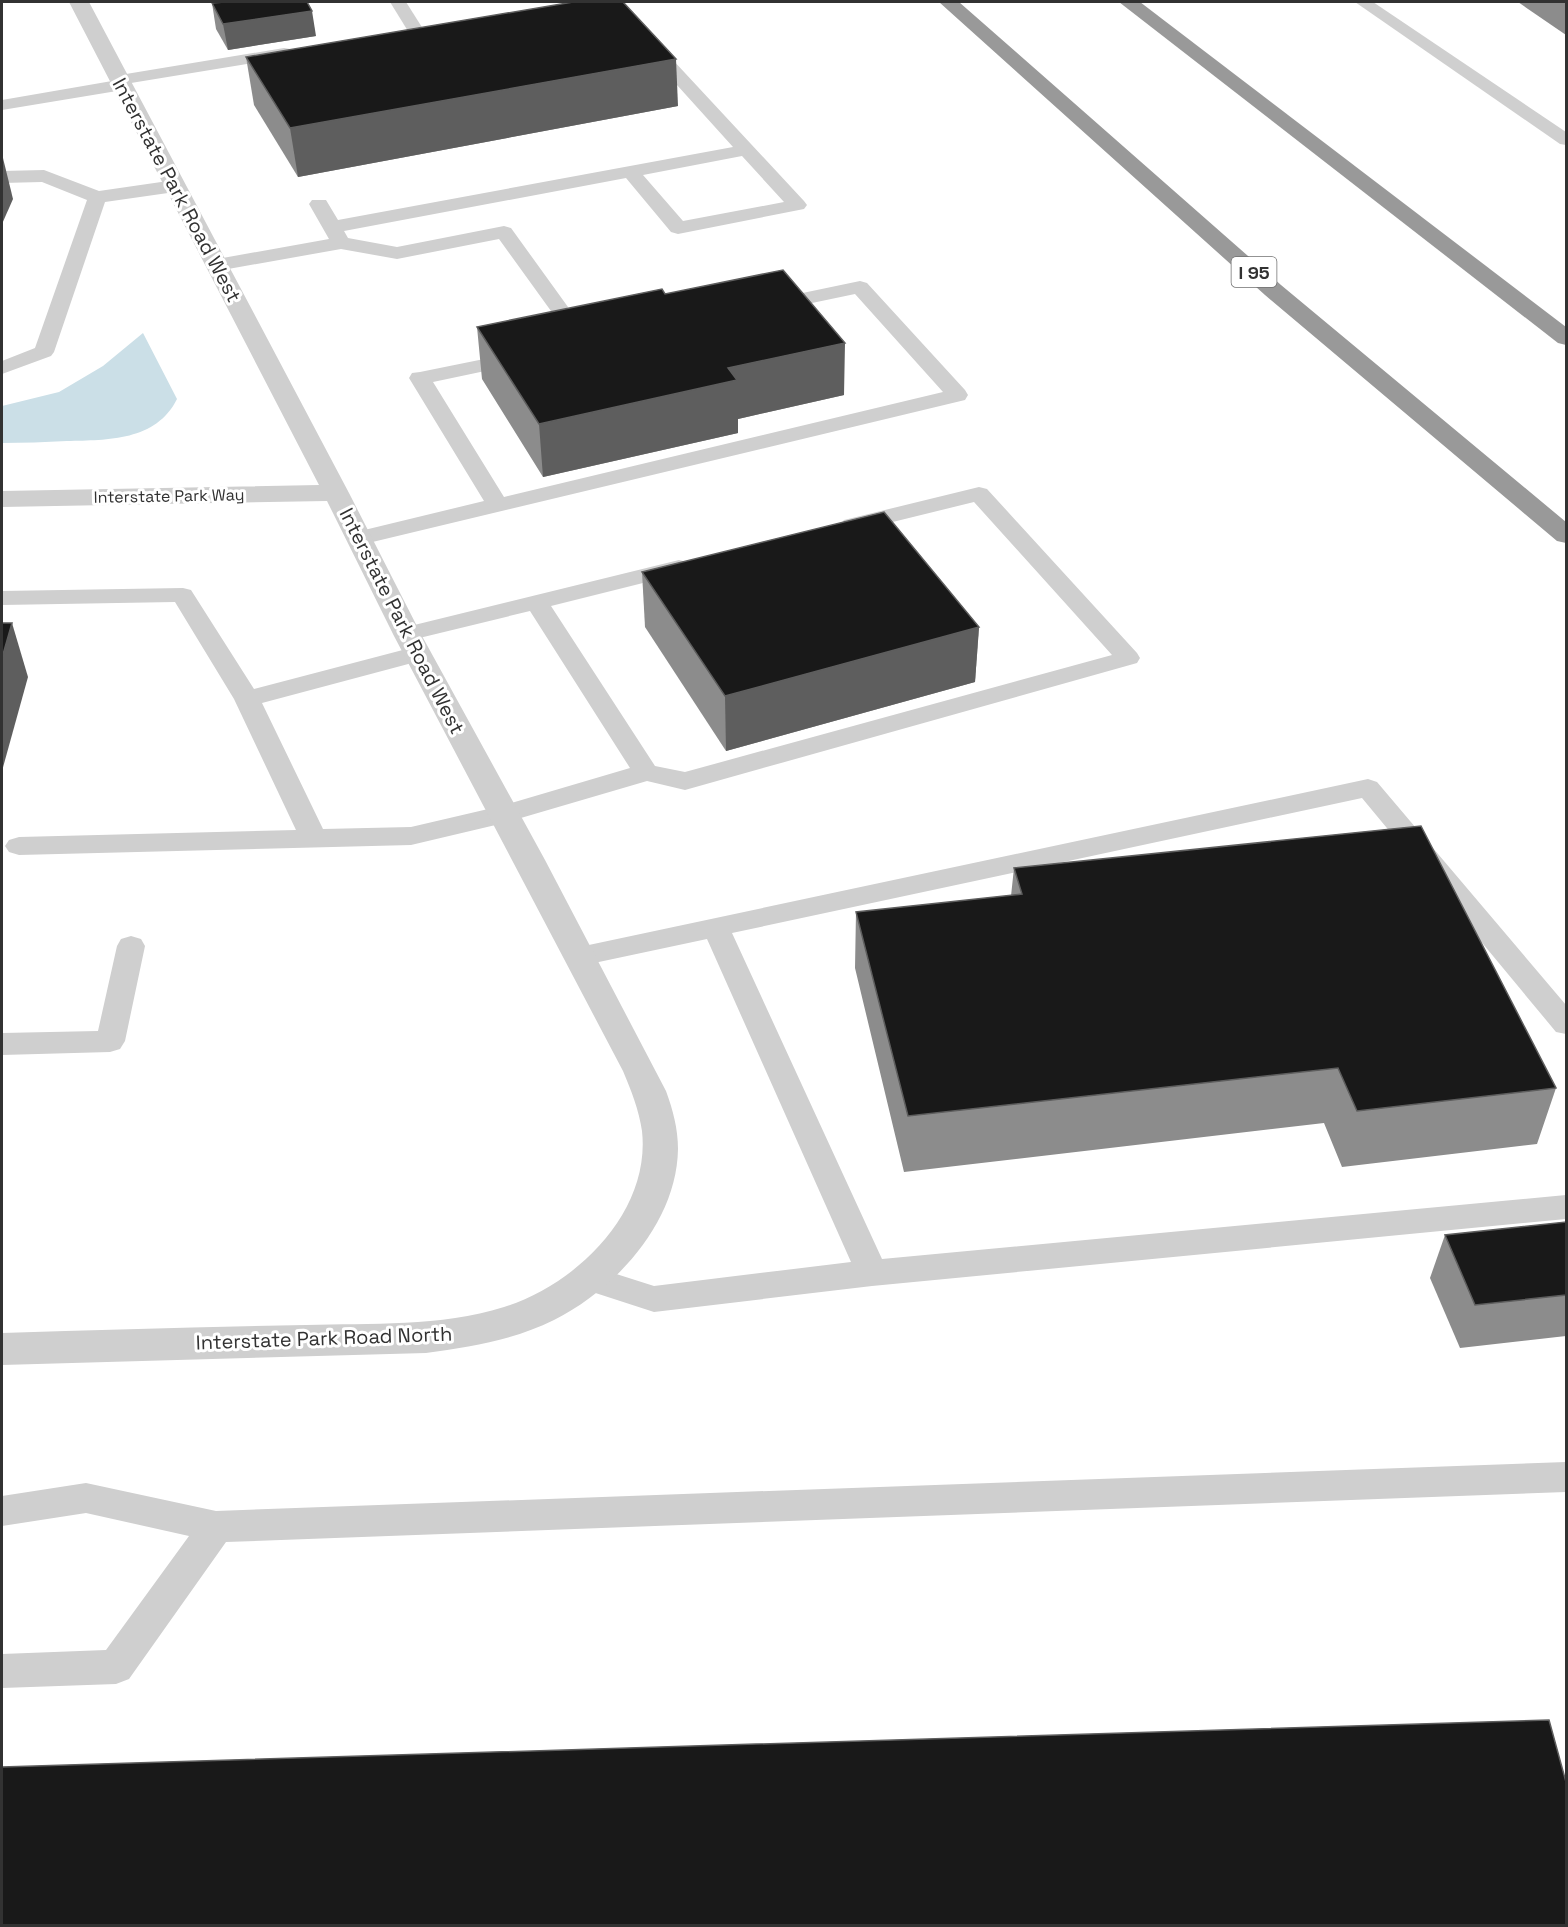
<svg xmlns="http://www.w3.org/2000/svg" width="1568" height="1927" viewBox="0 0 1568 1927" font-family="'Space Grotesk',sans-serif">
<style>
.water{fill:#cbdfe7}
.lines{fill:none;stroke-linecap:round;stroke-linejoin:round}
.service{fill:#cfcfcf;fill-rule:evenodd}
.minor{fill:#cfcfcf;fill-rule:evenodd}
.motorway{fill:#999;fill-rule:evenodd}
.wall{fill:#8c8c8c}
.shaded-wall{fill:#5e5e5e}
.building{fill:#191919;stroke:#5e5e5e;stroke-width:1.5}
.labels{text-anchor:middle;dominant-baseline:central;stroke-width:6;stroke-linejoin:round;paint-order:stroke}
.far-street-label{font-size:16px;fill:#323232;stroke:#fff}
.shield{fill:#fff;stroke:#707070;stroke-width:1.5}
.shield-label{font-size:18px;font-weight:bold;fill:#323232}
.street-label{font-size:20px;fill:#323232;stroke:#fff}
</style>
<rect width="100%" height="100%" fill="#fff"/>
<path class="water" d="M143 333 177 399C156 441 108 440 67 441 45 442 23 443 2 443V406L59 392 103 366Z"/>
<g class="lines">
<g class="service">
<polygon points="390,2 406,2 425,32 423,36 411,36"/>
<path d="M602 2H619L804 201 807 205 804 209 678 234 671 232 626 178 344 231 348 238 397 247 504 226 511 228 568 307 565 311H551L499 239 397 259 341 249 217 271 210 269 207 265 210 261 217 259 329 239 309 204 312 200H326L338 220 733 147ZM742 156 784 202 683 221 643 175Z"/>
<polygon points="1355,2 1373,2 1566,132 1566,145 1560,144"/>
<polygon points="284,48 290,49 293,53 290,57 131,83 129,89 123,90 2,110 2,100 112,81 114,76 120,75"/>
<polygon points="44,170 99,191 175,180 182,182 184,186 182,190 175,192 105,202 54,352 51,356 2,374 2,361 35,348 87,200 42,182 2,183 2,171"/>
<polygon points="860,281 867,283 965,390 968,395 965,400 360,545 352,543 348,538 352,533 484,501 409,378 412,373 420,372 518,352 525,354 528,358 525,362 518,364 433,382 504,497 943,392 855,294 769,312 762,310 759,306 762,302 769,300"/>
<polygon points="979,487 987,489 1137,653 1140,658 1137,663 685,790 647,781 504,823 411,845 19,855 9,852 5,846 9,840 19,837 296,830 234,699 175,602 2,605 2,591 183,588 191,590 254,689 418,646 427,649 430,654 427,659 262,703 323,829 411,827 501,806 630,768 530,611 407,641 398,639 395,634 398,629 679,560 687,562 691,567 687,572 551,606 655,766 685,772 1112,655 974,502 852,532 844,530 840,525 844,520"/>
<polygon points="1368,779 1377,782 1566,1005 1566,1034 1556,1032 1362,798 732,933 882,1259 1566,1195 1566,1219 872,1286 654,1312 577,1287 572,1278 577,1269 588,1265 654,1286 851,1262 707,939 580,966 570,963 566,956 570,949"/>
<polygon points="131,936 141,939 145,946 125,1041 120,1049 110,1052 2,1055 2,1033 98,1031 117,946 121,939"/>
<polygon points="1566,1462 1566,1492 226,1542 129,1679 116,1684 2,1688 2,1654 106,1650 189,1536 86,1513 2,1526 2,1496 86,1483 216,1511"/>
</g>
<path class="minor" d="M69 2H89L349 493 422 636 545 860 666 1091C673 1110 678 1129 678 1149 677 1222 616 1289 554 1320 514 1340 470 1347 426 1353L2 1365V1333C103 1330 204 1327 306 1325 371 1323 440 1327 504 1307 576 1285 651 1212 642 1131 639 1110 631 1090 623 1071L394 636 327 501 2 507V491L319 485Z"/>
<g class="motorway">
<polygon points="939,2 959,2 1281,285 1566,522 1566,543 1557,541 1265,295"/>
<polygon points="1119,2 1140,2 1566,327 1566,345 1558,343"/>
</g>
</g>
<g class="wall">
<polygon points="1518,2 1566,2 1566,35"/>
<polygon points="212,3 316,36 228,50 216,29"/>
<polygon points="246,57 678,106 298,177 254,105"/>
<polygon points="665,294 844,395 738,419 738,433 543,477 482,379 477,327"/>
<polygon points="642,572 979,627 975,682 726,751 645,627"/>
<polygon points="1014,868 1556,1088 1537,1144 1342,1167 1324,1123 904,1172 855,968 856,912 1011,896"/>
<polygon points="1566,1222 1566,1336 1460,1348 1430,1278 1445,1235"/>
</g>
<g class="shaded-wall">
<polygon points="312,11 316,36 228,50 223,24"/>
<polygon points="676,59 678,106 298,177 290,128"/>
<polygon points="2,154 13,199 2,224"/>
<polygon points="845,343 844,395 738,419 738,433 543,477 539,424 728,368"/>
<polygon points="12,623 28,677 2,771 2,658"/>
<polygon points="979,627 975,682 726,751 725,696"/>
</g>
<g class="building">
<polygon points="225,2 307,2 312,11 223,24 212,3"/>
<polygon points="573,2 623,2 676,59 290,128 246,57"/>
<polygon points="783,270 845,343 728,368 737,380 539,424 477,327 662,289 665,294"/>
<polygon points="884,512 979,627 725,696 642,572"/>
<polygon points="2,623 12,623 2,658"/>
<polygon points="1421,826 1556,1088 1357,1111 1338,1068 908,1116 856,912 1022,894 1014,868"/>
<polygon points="1566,1222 1566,1295 1475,1305 1445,1235"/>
<polygon points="1549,1720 1566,1782 1566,1926 2,1926 2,1767"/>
</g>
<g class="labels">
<g class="far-street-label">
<text transform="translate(169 496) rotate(-1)">Interstate Park Way</text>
</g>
<rect class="shield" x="1231.5" y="257" width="45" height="30" rx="4.5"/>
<g class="shield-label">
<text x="1254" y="272">I 95</text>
</g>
<g class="street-label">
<text transform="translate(177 190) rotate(62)">Interstate Park Road West</text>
<text transform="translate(402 621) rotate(63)">Interstate Park Road West</text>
<text transform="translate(324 1338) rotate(-2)">Interstate Park Road North</text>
</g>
</g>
<rect width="1568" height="1927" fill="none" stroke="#323232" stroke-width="6"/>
</svg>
